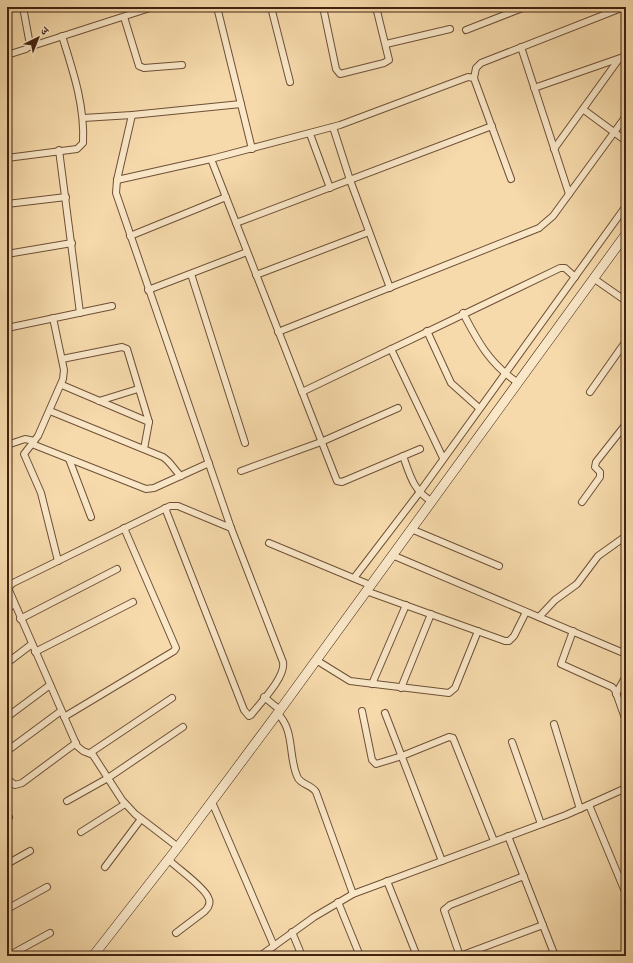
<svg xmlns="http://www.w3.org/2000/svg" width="633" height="963" viewBox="0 0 633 963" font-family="'Gentium Book Plus','Noto Serif Devanagari',serif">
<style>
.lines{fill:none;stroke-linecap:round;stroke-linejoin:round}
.street-casing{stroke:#6e5037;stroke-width:8}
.secondary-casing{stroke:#412210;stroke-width:10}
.street{stroke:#f9e7c8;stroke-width:6}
.secondary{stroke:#f9e7c8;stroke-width:9}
</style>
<rect width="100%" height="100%" fill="#f6daab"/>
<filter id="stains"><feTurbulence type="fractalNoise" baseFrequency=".005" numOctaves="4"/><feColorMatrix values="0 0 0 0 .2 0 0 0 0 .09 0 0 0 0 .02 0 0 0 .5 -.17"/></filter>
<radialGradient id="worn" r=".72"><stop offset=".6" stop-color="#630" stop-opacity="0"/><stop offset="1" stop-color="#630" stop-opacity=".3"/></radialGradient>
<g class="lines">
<g class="street-casing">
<g id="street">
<polyline points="217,7 252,149"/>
<polyline points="271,7 290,82"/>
<polyline points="323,7 336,69 340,74 384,63 389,60 376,7"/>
<polyline points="124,17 139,66 144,68 182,65"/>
<polyline points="466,30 525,7"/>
<polyline points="386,44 450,29"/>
<polyline points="29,47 153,7"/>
<polyline points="521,47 569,194"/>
<polyline points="7,55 26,49 30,45 23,7"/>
<polyline points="474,78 476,68 481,63 624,7"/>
<polyline points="534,88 626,56"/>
<polyline points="584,110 626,141"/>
<path d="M132 115 117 180 116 193 231 528 283 662C286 677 260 703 251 715L249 716 244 710 165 508"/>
<polyline points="83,118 132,115 241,104"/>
<polyline points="333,127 350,180 390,288"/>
<polyline points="310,134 330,188"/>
<polyline points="554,149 619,59"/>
<polyline points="59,150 80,313"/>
<path d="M7 158 77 149 83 143C85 106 73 71 62 36"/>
<polyline points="211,159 337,481 342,482 420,449"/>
<polyline points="117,180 211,159 340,125 468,77 474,78 475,81 511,179"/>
<polyline points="7,204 66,197"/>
<polyline points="236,223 492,126"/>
<polyline points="130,236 226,197"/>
<polyline points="7,254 72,243"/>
<polyline points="191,274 245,443"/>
<polyline points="256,275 369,232"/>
<polyline points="593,278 626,301"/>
<polyline points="148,290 247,252"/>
<path d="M463 313C478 342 490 364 517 382"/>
<polyline points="53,318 64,370 63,379 38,436 24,454 41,493 58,561"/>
<polyline points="7,328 112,306"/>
<polyline points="427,331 451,383 479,408"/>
<polyline points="278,332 539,228 553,216 626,116"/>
<polyline points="391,349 443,458"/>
<polyline points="62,359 122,347 127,349 149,422 144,449"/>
<polyline points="62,385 149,422"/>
<polyline points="302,392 560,268 565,268 575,277"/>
<polyline points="590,392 626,341"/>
<polyline points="99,401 138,389"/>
<path d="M50 411 163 457C171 462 174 470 181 476"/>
<polyline points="32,444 146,489 154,488 209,463"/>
<polyline points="7,445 25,439 34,441"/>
<path d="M403 456C410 475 413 490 431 501"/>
<polyline points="69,459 91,517"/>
<polyline points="241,471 321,442 398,408"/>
<polyline points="582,502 600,477 600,472 595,467 596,462 626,424"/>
<polyline points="411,529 499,566"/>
<polyline points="269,543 370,585"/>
<polyline points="392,555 626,654"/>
<polyline points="354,578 419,493 626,206"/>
<polyline points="366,591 505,641 509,641 514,636 526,612"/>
<polyline points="7,609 14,604"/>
<polyline points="539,617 555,600 577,584 598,556 626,536"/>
<polyline points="20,619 117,569"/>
<polyline points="573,631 561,664 612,687 615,690 626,721"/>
<polyline points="35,652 133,602"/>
<polyline points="316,660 350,681 449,693 455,688 478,631"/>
<polyline points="7,663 32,644"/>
<polyline points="372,684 406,605"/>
<polyline points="401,688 431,614"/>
<polyline points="616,694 626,676"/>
<polyline points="264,697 280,710"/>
<polyline points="362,711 372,760 376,764 402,756 449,737 453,738 494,841"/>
<path d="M277 713C295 730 288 755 297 776 300 785 311 784 316 792L353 894"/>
<polyline points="385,713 442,861"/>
<polyline points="7,717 50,685"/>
<polyline points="64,717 174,651 176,648 124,528"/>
<polyline points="554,724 580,809"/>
<polyline points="512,742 541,824"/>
<polyline points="7,751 61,711"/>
<polyline points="90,753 172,698"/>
<polyline points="7,779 15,785 22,783 76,743"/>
<polyline points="67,801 108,778 183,727"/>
<polyline points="212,802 274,946"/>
<polyline points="589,805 626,894"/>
<polyline points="7,818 9,817"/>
<polyline points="81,832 125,804"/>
<polyline points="508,836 555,956"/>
<polyline points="178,847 135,814 122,800 93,755 83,751 77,746 8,588 13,583 170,506 178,506 231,528"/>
<path d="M169 860C178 869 203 886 208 897 211 902 209 907 205 911L176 933"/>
<polyline points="7,864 30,851"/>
<polyline points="105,867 141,819"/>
<polyline points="387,881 417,956"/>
<polyline points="338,902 360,956"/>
<polyline points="7,909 47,887"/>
<polyline points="292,932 302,956"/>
<polyline points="10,955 50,933"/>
<polyline points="260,956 314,917 353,894 566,815 626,788"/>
<polyline points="460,956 444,910 450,905 524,876"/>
<polyline points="460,956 543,925"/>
</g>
</g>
<g class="secondary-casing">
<polyline id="secondary" points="93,956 178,847 280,710 626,234"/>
</g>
<use href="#street" class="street"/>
<use href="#secondary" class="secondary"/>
</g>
<rect width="633" height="963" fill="none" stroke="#f6daab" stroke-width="24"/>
<rect x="8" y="8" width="617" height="947" fill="none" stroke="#412210" stroke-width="2"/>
<rect x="12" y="12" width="609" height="939" fill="none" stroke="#412210"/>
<g transform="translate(38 38) rotate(43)" stroke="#f9e7c8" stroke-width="3" paint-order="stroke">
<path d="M0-3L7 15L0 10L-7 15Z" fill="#412210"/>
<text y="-6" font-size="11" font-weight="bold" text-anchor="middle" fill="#412210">उ</text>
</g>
<rect width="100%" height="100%" filter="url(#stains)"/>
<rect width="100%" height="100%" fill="url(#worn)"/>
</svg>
